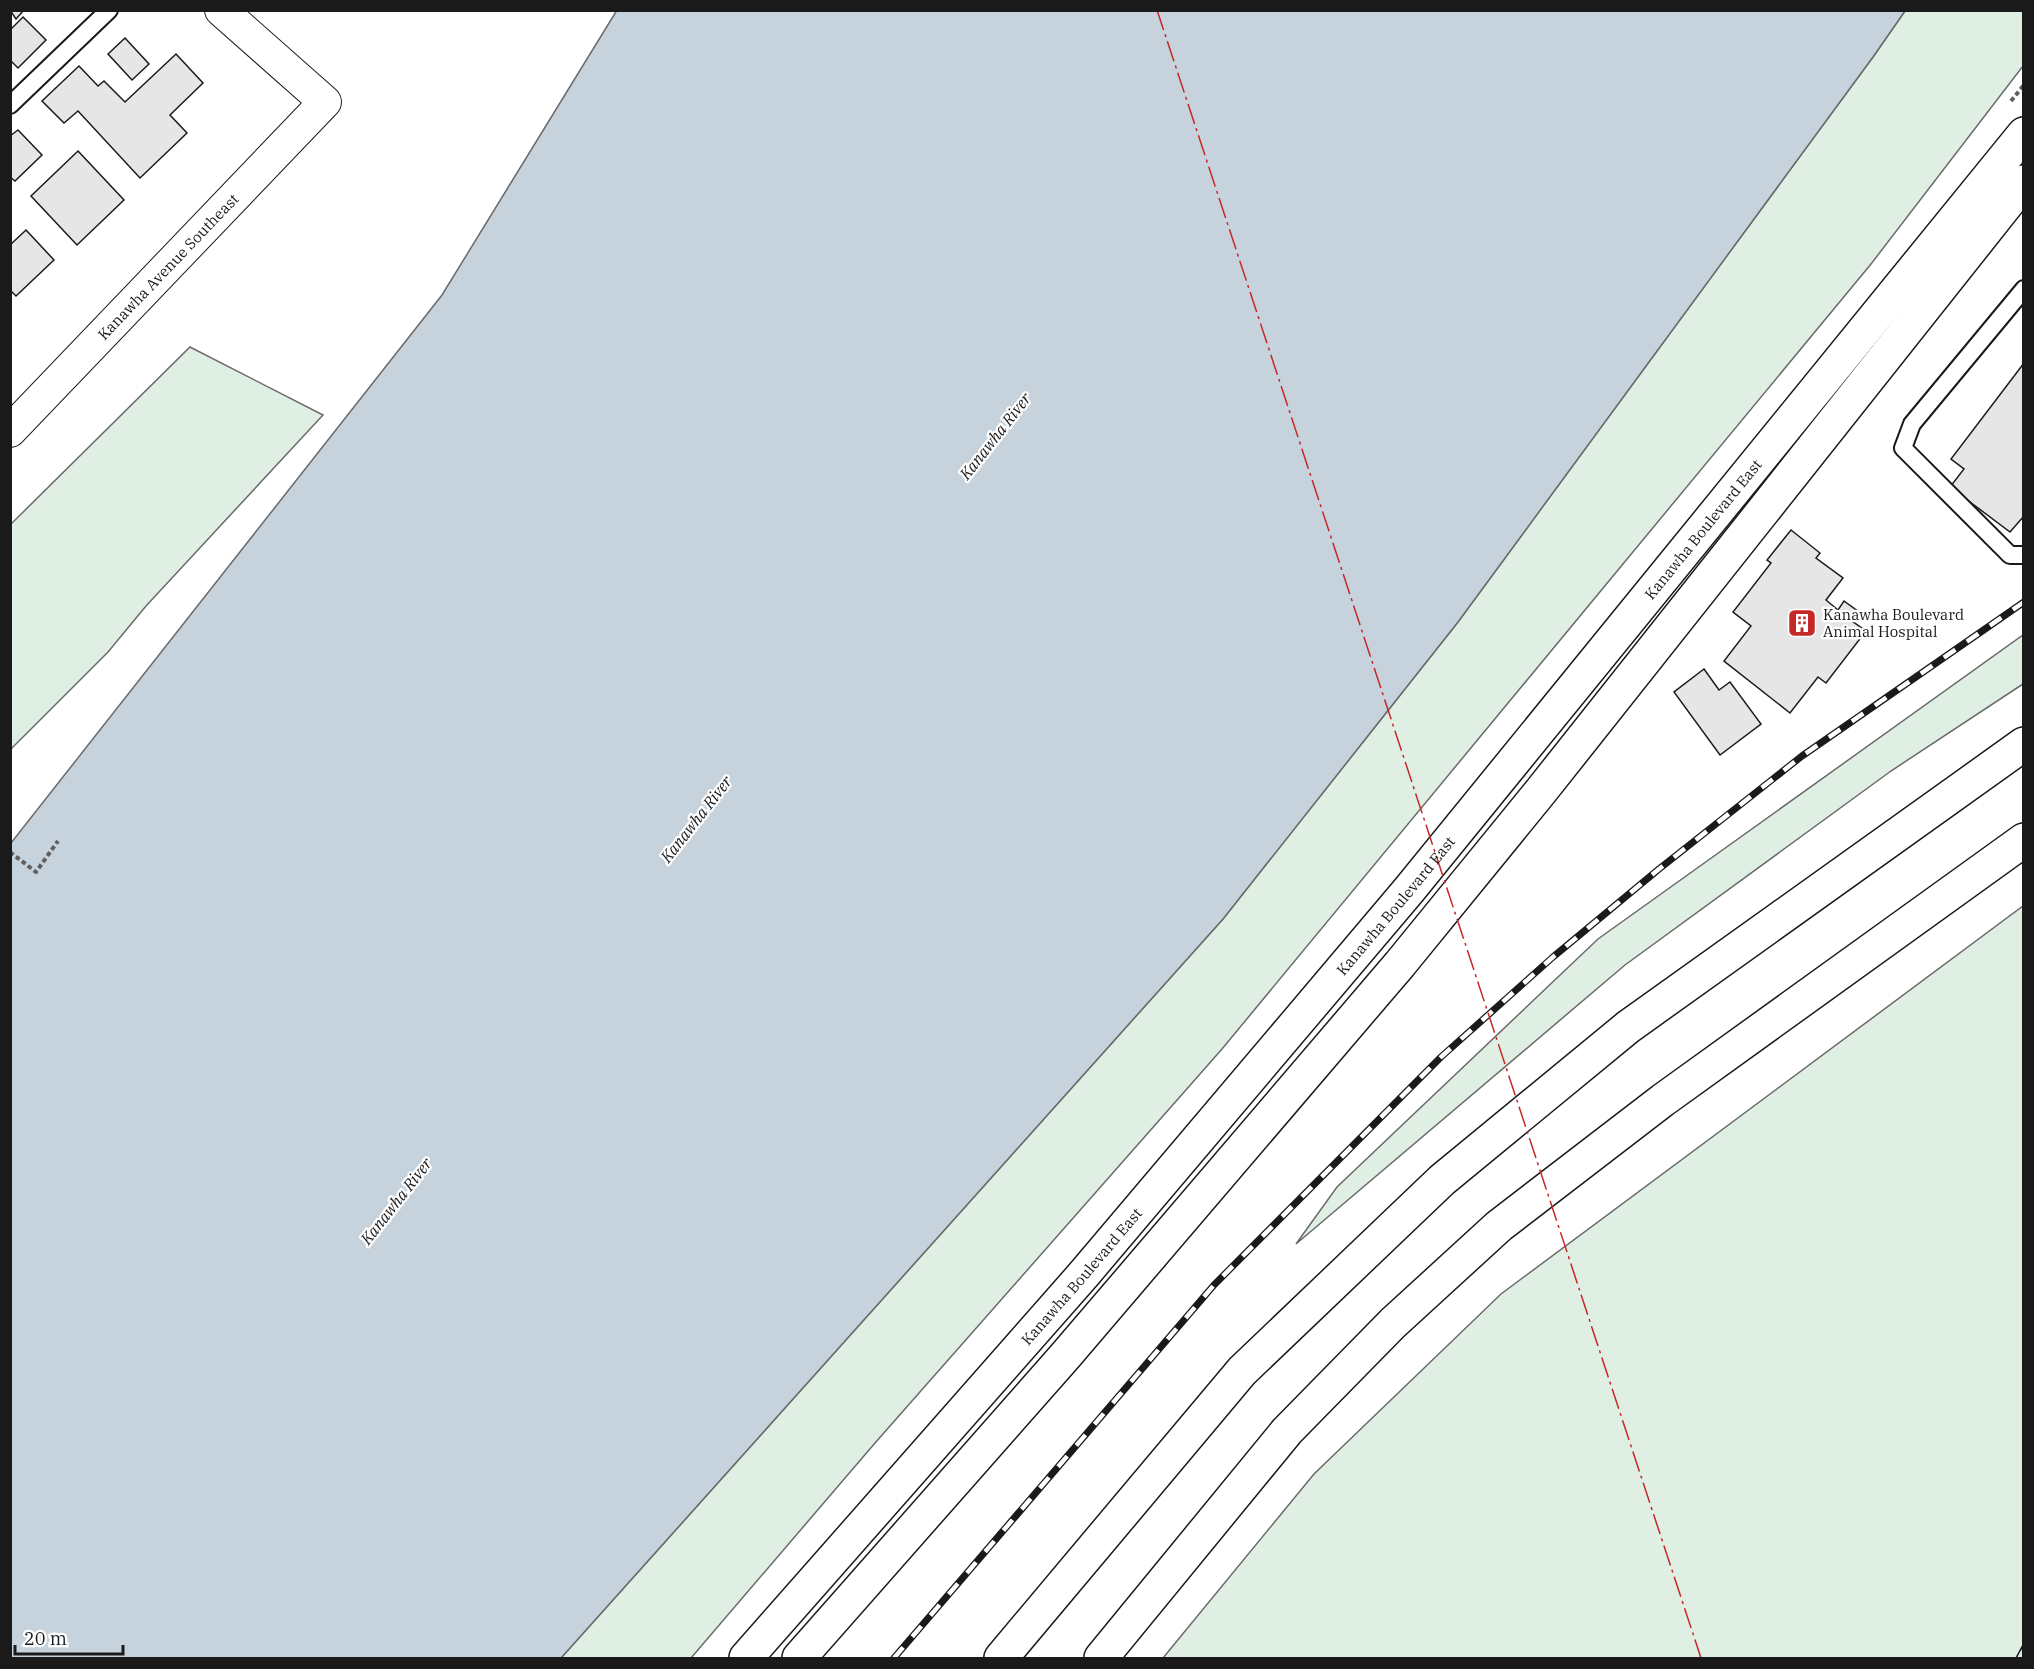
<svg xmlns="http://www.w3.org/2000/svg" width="2034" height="1669" viewBox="0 0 2034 1669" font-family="'IBM Plex Serif',serif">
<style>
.green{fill:#e0efe3;stroke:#6a6a6a;stroke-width:1.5}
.water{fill:#c6d2dc;stroke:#6a6a6a;stroke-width:1.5}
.building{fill:#e6e6e6;stroke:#1a1a1a;stroke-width:1.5}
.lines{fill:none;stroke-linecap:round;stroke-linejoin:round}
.lane-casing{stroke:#1a1a1a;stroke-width:20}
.street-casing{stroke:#1a1a1a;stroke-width:34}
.primary-casing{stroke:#1a1a1a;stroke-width:36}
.highway-casing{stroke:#1a1a1a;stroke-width:36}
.path{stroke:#5f5f5f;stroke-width:4;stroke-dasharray:4.5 3;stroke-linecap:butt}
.lane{stroke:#fff;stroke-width:16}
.street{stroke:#fff;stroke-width:32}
.primary{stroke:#fff;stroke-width:33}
.highway{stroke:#fff;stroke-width:33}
.rail-casing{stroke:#1a1a1a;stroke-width:7}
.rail{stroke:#fff;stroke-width:4.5;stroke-dasharray:14;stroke-linecap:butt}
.power{stroke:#c62828;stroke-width:1.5;stroke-dasharray:21 4.5 3 4.5;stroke-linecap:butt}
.labels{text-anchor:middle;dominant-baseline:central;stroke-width:4.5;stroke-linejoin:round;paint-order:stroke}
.street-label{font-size:15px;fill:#1a1a1a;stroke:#fff}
.poi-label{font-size:15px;fill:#1a1a1a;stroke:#fff;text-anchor:start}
.water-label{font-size:16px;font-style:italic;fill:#1a1a1a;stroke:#fff}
</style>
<rect width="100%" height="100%" fill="#fff"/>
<g class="green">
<polygon points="1905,11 2023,11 2023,66 1871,264 1222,1049 875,1443 691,1658 561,1658 1223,919 1458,622 1873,57"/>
<polygon points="190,347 323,415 146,606 108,652 11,749 11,524"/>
<polygon points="2023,635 2023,684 1891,771 1625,965 1296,1244 1337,1187 1598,939"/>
<polygon points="2023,906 2023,1658 1163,1658 1314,1474 1501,1294"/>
</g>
<polygon class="water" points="617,10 1905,11 1873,57 1458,622 1223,919 561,1658 11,1658 11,843 442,295"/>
<g class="building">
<polygon points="10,10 24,10 16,19"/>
<polygon points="23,17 46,40 18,68 10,60 10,30"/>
<polygon points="125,38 149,64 132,80 108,54"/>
<polygon points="176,54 203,83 170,115 187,133 140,178 78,111 64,123 42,101 79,66 98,86 104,81 125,102"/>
<polygon points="18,130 42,155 15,181 10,177 10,136"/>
<polygon points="78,151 124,200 77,245 31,196"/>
<polygon points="26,230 54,260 16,296 10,290 10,245"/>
<polygon points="2024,363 2024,516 2010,532 1950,487 1964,469 1951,459"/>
<polygon points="1791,530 1820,553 1816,558 1843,578 1826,600 1838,610 1844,601 1859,612 1852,621 1866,631 1826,683 1818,677 1790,713 1724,661 1751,626 1733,612 1771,563 1767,560"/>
<polygon points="1704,669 1719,690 1730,682 1761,724 1720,755 1674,692"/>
<polygon points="2022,1647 2024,1658 2016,1658"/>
</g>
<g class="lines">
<g class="lane-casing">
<g id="lane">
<polyline points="10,105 109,10"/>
<polyline points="2024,289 1912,424 1903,448 2010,555 2024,555"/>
</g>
</g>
<g class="street-casing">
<g id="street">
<path id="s1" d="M10 431 325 102 221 10"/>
</g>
</g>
<g class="primary-casing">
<g id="primary">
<path id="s2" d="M746 1658 1084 1274 1409 890 2024 134"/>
<polyline points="799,1658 1066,1355 1400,964 1541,791 2024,182"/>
</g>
</g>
<g class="highway-casing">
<g id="highway">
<polyline points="1001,1658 1242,1371 1442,1180 1628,1027 2024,744"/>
<polyline points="1101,1658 1287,1431 1393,1323 1499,1226 1663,1100 2024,840"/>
</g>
</g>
<g class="path">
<polyline points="2011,101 2024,85"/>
<polyline points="10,852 36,872 58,841"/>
</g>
<use href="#lane" class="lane"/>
<use href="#street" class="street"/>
<use href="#primary" class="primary"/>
<use href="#highway" class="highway"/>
<g class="rail-casing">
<polyline id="rail" points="894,1658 1214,1285 1441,1057 1553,957 1659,869 1802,756 2024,602"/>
</g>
<use href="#rail" class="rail"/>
<polyline class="power" points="1157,10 1701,1658"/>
</g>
<defs>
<g id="building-square" transform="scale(1.5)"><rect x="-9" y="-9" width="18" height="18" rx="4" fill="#c62828" stroke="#fff"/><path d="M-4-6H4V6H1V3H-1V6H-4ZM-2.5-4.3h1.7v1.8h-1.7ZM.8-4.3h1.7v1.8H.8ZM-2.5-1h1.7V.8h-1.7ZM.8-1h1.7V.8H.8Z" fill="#fff"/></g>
</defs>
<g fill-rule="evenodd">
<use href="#building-square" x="1802" y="623"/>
</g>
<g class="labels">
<g class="street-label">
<text stroke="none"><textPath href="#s1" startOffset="228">Kanawha Avenue Southeast</textPath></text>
<text stroke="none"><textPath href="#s2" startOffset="1480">Kanawha Boulevard East</textPath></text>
<text stroke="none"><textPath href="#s2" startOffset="994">Kanawha Boulevard East</textPath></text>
<text stroke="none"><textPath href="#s2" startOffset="508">Kanawha Boulevard East</textPath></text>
</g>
<g class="poi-label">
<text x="1823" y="614">Kanawha Boulevard<tspan x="1823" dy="17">Animal Hospital</tspan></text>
</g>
<g class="water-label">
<text transform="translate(995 436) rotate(-52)">Kanawha River</text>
<text transform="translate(696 819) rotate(-52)">Kanawha River</text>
<text transform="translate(396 1201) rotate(-52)">Kanawha River</text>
</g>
</g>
<rect width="2034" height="1669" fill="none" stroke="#1a1a1a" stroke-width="24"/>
<path d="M15 1645v9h108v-9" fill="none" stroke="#1a1a1a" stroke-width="3"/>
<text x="24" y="1645" font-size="18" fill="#1a1a1a" stroke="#ffffff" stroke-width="4.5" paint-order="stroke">20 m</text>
</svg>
